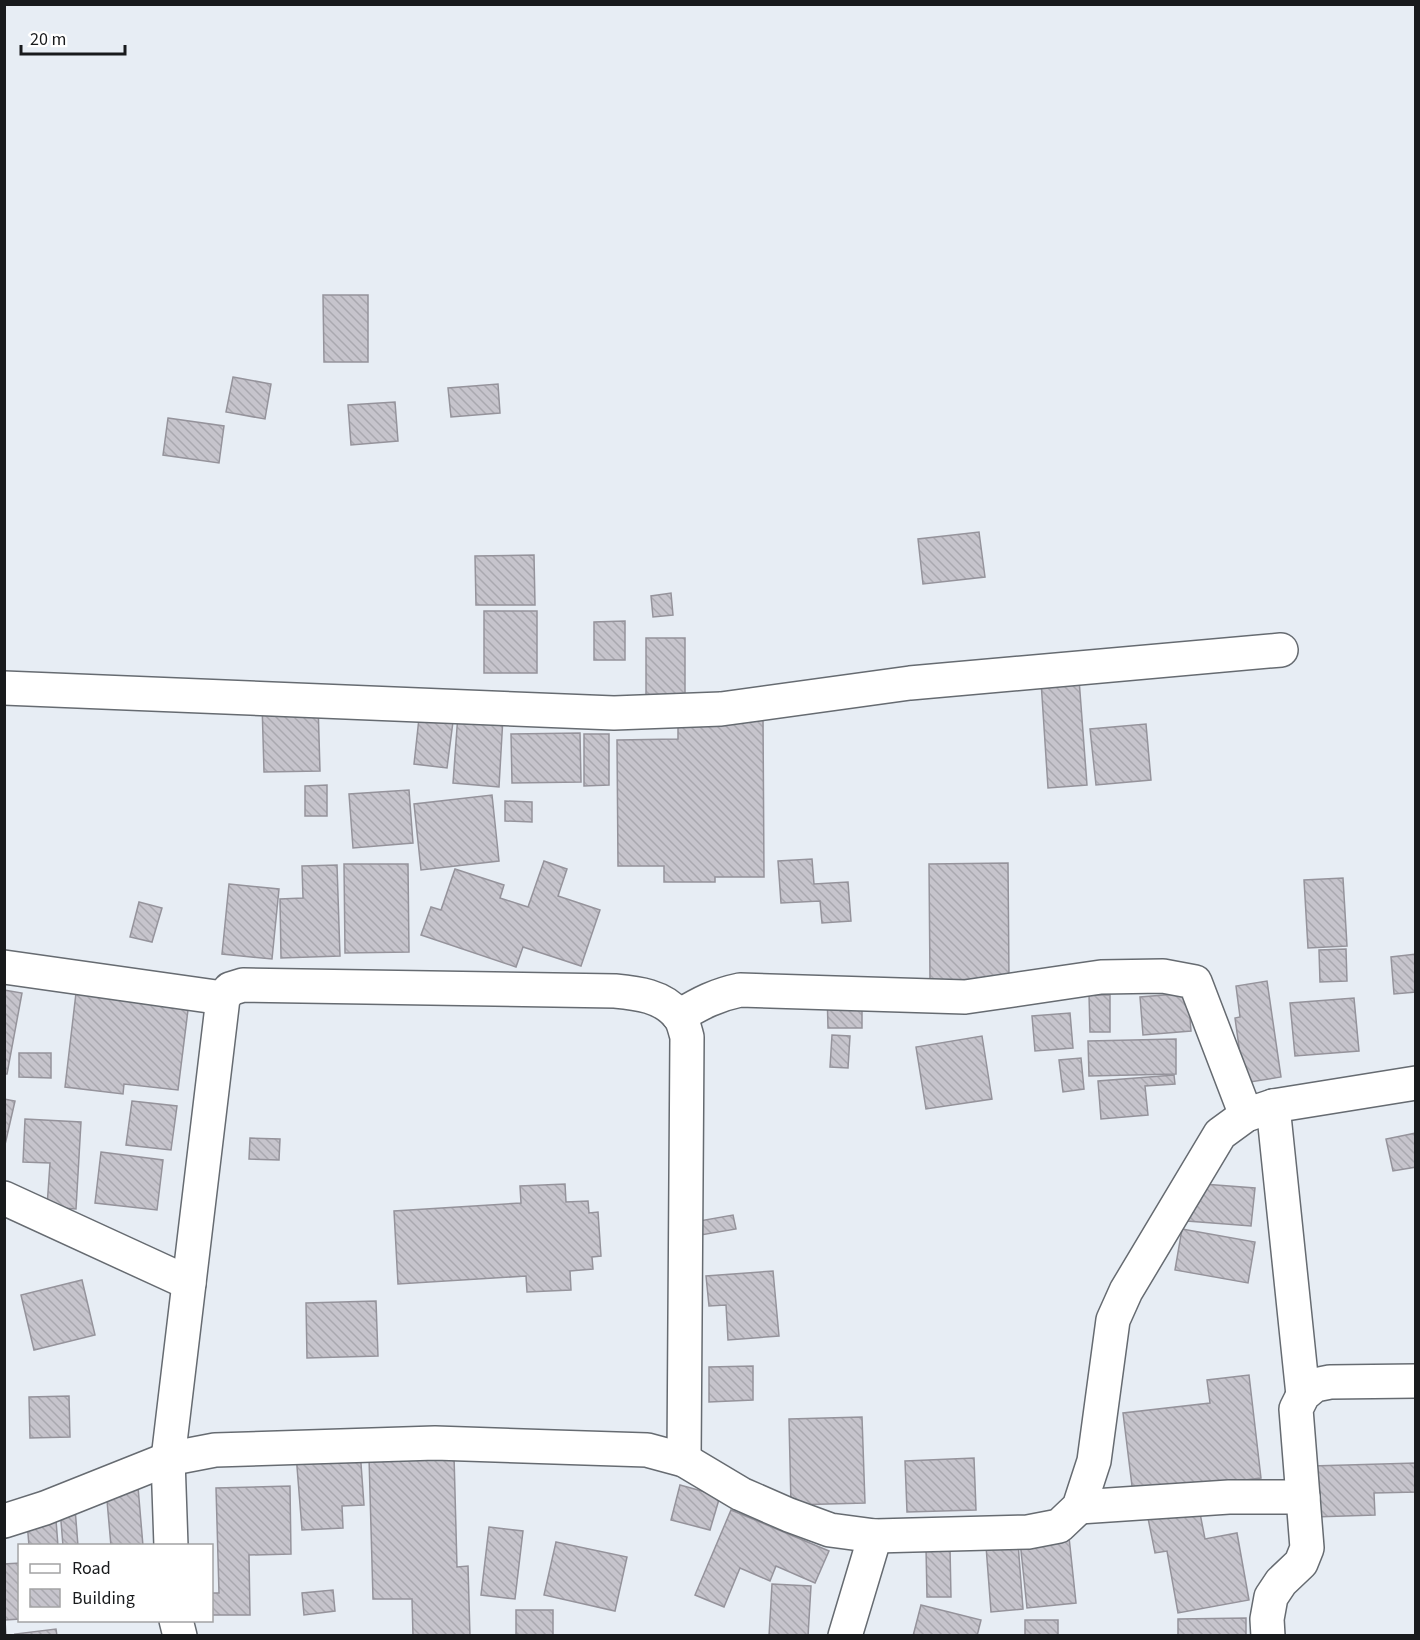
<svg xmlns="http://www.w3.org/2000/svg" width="1420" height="1640" viewBox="0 0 1420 1640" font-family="'Source Sans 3',sans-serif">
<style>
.building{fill:url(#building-back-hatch);stroke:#95939b;stroke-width:1.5}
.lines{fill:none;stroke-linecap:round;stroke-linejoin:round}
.minor-casing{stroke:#666b71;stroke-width:36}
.minor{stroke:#fff;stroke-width:33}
</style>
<defs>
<pattern id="building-back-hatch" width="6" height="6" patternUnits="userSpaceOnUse" patternTransform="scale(1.5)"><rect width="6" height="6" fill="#c6c4cc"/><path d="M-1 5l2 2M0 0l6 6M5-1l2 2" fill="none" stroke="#a9a8af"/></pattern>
</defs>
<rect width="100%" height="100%" fill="#e7edf4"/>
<g class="building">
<polygon points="323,295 368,295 368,362 324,362"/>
<polygon points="233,377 271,384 265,419 226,412"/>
<polygon points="498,384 500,413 451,417 448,388"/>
<polygon points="395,402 398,441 351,445 348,405"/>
<polygon points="168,418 224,426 219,463 163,455"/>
<polygon points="979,532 985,577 923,584 918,539"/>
<polygon points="534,555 535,605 476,605 475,556"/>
<polygon points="671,593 673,615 653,617 651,596"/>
<rect x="484" y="611" width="53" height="62"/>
<polygon points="625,621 625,660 594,660 594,622"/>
<rect x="646" y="638" width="39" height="63"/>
<polygon points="1079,679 1087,785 1048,788 1041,681"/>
<polygon points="262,703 318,703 320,771 264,772"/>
<polygon points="420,709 454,714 447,768 414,764"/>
<polygon points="458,714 503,717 499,787 453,783"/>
<polygon points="763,717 764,877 715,877 715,882 664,882 664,866 618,866 617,740 678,739 678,718"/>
<polygon points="1146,724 1151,780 1096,785 1090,729"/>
<polygon points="580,733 581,782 512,783 511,734"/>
<polygon points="584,734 609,734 609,785 584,786"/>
<polygon points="327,785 327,816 305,816 305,786"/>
<polygon points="409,790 413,843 353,848 349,794"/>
<polygon points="492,795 499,861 421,870 414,804"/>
<polygon points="505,801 532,802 532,822 505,821"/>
<polygon points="812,859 814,884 848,882 851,921 822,923 820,901 781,903 778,861"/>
<polygon points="544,861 567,869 558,896 600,910 581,966 523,947 516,967 421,935 431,907 441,910 455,869 504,885 500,898 528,907"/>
<polygon points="1008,863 1009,979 930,980 929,864"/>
<polygon points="344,864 408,864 409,952 345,953"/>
<polygon points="337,865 340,956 281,958 280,899 303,898 302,866"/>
<polygon points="1343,878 1347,946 1308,948 1304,880"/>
<polygon points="229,884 279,889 272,959 222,954"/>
<polygon points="139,902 162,908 152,942 130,937"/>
<polygon points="1346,949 1347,981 1320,982 1319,950"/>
<polygon points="1416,954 1416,992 1394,994 1391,957"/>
<polygon points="1267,981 1281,1077 1244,1083 1235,1018 1240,1017 1236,986"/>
<polygon points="862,989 862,1028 828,1028 827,990"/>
<polygon points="4,990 22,993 7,1074 4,1074"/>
<polygon points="76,993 189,1002 178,1090 124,1084 123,1094 65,1087"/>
<polygon points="1188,993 1191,1031 1143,1035 1140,997"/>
<polygon points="1089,995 1110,995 1110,1032 1090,1032"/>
<polygon points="1354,998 1359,1051 1295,1056 1290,1003"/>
<polygon points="1070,1013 1073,1048 1035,1051 1032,1016"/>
<polygon points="832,1035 850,1036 848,1068 830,1067"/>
<polygon points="982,1036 992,1099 926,1109 916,1047"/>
<polygon points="1176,1039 1176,1074 1089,1076 1088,1041"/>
<polygon points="19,1053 51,1053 51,1078 19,1077"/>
<polygon points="1081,1058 1084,1089 1063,1092 1059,1060"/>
<polygon points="1174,1075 1175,1084 1145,1086 1148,1115 1101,1119 1098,1081"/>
<polygon points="4,1099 15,1101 4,1149"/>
<polygon points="132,1101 177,1106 171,1150 126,1145"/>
<polygon points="25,1119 81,1122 76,1209 47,1207 50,1163 23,1162"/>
<polygon points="1416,1133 1416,1167 1393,1171 1386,1139"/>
<polygon points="250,1138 280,1139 279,1160 249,1159"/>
<polygon points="101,1152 163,1160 157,1210 95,1203"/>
<polygon points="1190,1183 1255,1188 1251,1226 1187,1221"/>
<polygon points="565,1184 566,1202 588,1201 589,1213 598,1212 601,1256 592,1257 593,1269 570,1271 571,1290 527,1292 526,1276 398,1284 394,1211 521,1203 520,1186"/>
<polygon points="733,1215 736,1229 701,1235 699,1221"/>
<polygon points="1182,1229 1255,1242 1248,1283 1175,1270"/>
<polygon points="773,1271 779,1336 728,1340 726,1305 709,1306 706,1276"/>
<polygon points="82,1280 95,1335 34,1350 21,1295"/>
<polygon points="376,1301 378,1356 307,1358 306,1303"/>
<polygon points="753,1366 753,1400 709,1402 709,1367"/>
<polygon points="1249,1375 1261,1478 1133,1494 1123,1413 1210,1403 1207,1380"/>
<polygon points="69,1396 70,1437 30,1438 29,1397"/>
<polygon points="862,1417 865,1503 791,1505 789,1419"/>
<polygon points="360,1450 364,1505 342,1506 343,1528 302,1530 296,1454"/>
<polygon points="454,1455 457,1567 468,1566 470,1636 413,1636 412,1599 373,1599 369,1457"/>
<polygon points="974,1458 976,1510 907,1512 905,1461"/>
<polygon points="1416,1463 1416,1492 1374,1493 1375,1515 1314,1517 1312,1466"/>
<polygon points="137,1475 143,1546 111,1546 105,1478"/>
<polygon points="680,1485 720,1496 710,1530 671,1520"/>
<polygon points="290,1486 291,1554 249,1555 250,1615 212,1615 212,1620 212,1593 219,1593 216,1488"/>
<polygon points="55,1507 58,1546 29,1546 26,1509"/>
<polygon points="75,1508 78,1546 63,1546 60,1509"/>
<polygon points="1199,1508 1205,1539 1237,1533 1249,1600 1178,1613 1167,1551 1155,1553 1148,1518"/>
<polygon points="731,1510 829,1551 815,1583 776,1566 770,1581 740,1568 724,1607 695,1595"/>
<polygon points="489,1527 523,1531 515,1599 481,1595"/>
<polygon points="1069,1537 1076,1603 1027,1608 1020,1541"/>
<polygon points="556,1542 627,1557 615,1611 544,1595"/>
<polygon points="1018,1543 1023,1609 991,1612 986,1546"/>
<polygon points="926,1548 950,1548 951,1597 927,1597"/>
<polygon points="20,1563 20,1619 5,1620 6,1636 4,1636 4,1564"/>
<polygon points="772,1584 811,1586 808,1636 769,1636"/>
<polygon points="333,1590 335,1611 304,1615 302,1593"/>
<polygon points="921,1605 981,1620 977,1636 913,1636"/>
<rect x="516" y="1610" width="37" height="26"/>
<polygon points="1246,1618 1246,1636 1178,1636 1178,1619"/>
<rect x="1025" y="1620" width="33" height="16"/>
<polygon points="56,1629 57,1636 16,1636 15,1634"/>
</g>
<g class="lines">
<g class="minor-casing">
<g id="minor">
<polyline points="4,688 614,713 721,709 910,683 1281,650"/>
<polyline points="4,967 223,998"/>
<path d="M679 1016C701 1003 716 995 740 990L965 997 1101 977 1163 976 1195 982 1246 1115"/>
<polyline points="1273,1106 1303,1395"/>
<polyline points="4,1198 189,1283"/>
<polyline points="1079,1507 1229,1497 1303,1497"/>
<polyline points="4,1521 45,1508 168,1459 215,1450 435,1443 647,1450 684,1460 741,1494 789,1515 830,1530 875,1536 1028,1532 1059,1526 1079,1507 1094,1461 1113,1320 1126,1291 1220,1134 1246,1115 1273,1106 1416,1083"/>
<path d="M171 1546 168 1459 223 998 230 989 243 985 615 991C637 993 663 996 678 1015 683 1020 685 1030 687 1037L684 1460"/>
<polyline points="176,1620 180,1636"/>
<polyline points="845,1636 875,1536"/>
<polyline points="1268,1636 1267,1619 1271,1597 1281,1582 1301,1563 1307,1548 1296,1409 1303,1395 1315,1385 1330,1382 1416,1381"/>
</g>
</g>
<use href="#minor" class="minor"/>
</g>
<rect width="1420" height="1640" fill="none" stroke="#181a1c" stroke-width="12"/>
<rect x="18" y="1544" width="195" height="78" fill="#ffffff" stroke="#a3a3a4" stroke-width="1.5"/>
<rect x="30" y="1564" width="30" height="9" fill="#ffffff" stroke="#a3a3a4" stroke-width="1.5"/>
<text x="72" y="1574" font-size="18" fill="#181a1c">Road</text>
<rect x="30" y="1589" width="30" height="18" fill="url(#building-back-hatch)" stroke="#a3a3a4" stroke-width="1.5"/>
<text x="72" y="1604" font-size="18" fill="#181a1c">Building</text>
<path d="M21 45v9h104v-9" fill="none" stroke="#181a1c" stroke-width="3"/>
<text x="30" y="45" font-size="18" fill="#181a1c" stroke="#ffffff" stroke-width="4.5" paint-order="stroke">20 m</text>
</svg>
